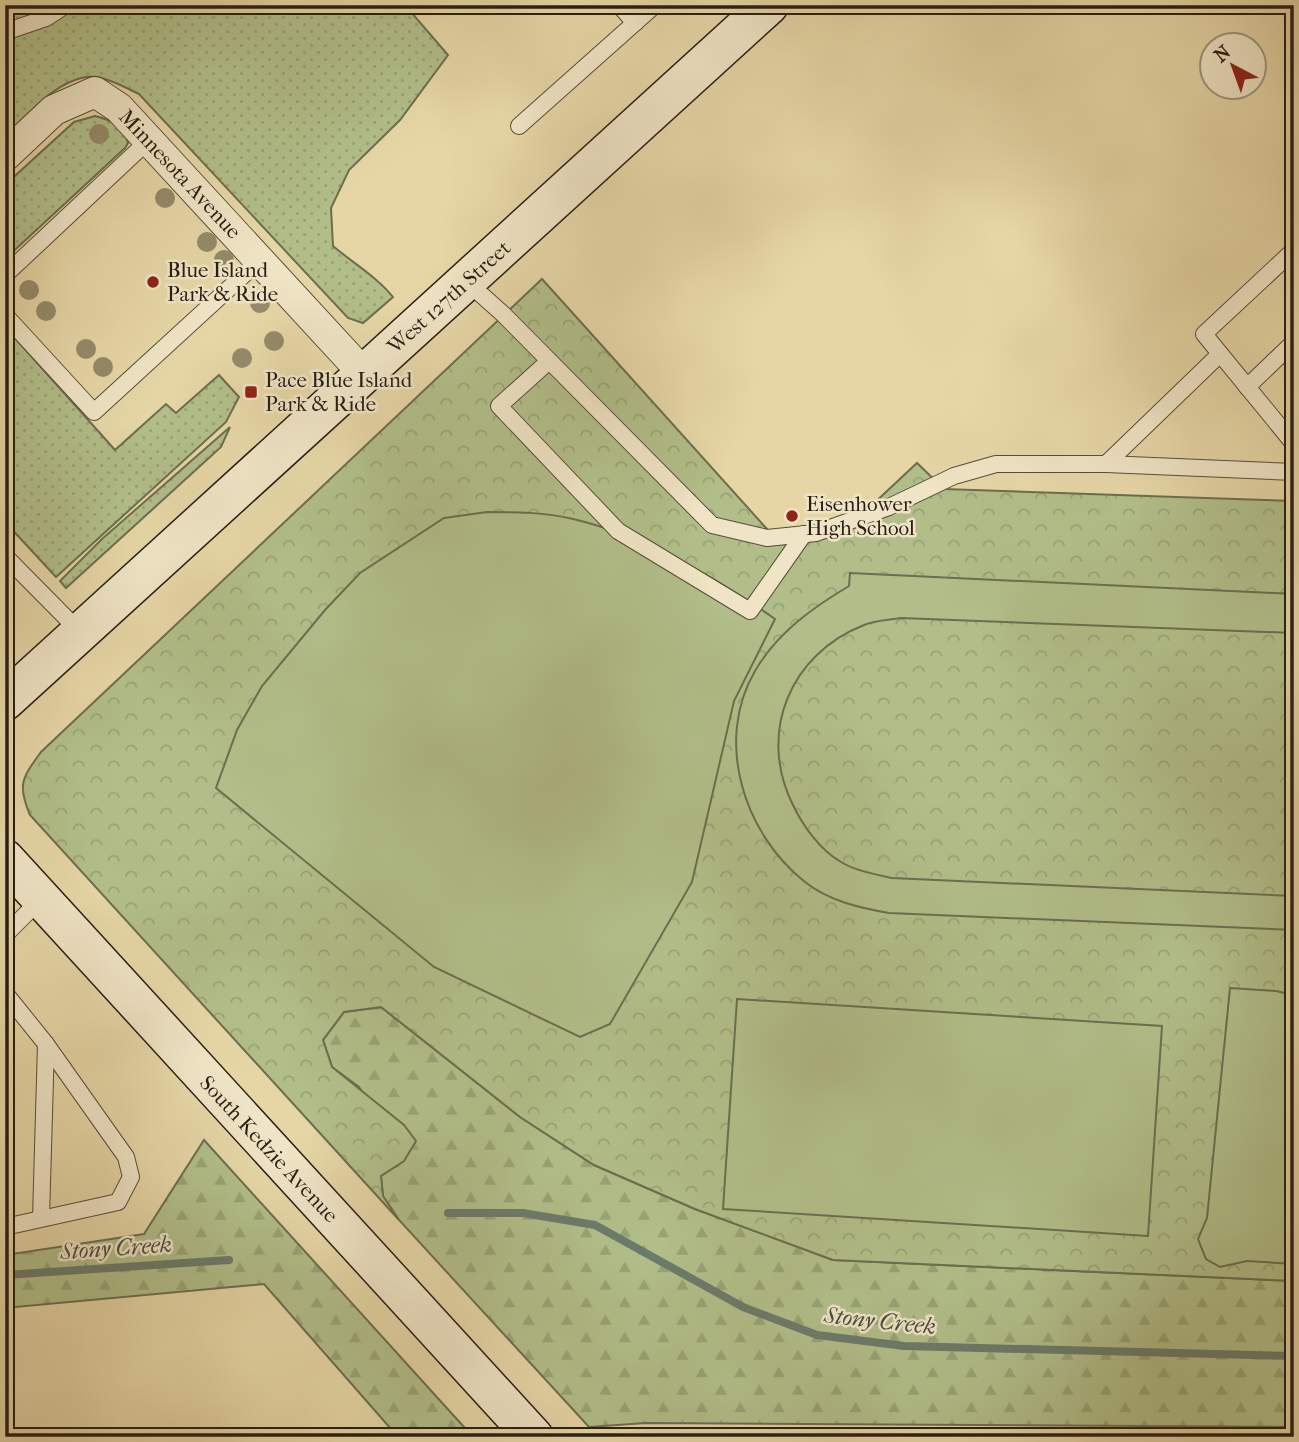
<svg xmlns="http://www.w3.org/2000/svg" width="1299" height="1442" viewBox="0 0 1299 1442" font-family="'IM FELL French Canon',serif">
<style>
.grass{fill:url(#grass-dots);stroke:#6c6e4f;stroke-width:2}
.forest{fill:url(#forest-firs);stroke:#6c6e4f;stroke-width:2}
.park{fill:url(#park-crowns);stroke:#6c6e4f;stroke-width:2}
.pitch{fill:#b1be89;stroke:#6c6e4f;stroke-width:2}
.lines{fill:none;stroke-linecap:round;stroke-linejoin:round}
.stream{stroke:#6b7b6b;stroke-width:8}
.lane-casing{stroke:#584c39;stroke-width:18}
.street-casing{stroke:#584c39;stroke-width:32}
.secondary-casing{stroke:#281e15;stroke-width:41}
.lane{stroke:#efe4c5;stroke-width:16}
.street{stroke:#efe4c5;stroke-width:30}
.secondary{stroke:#efe4c5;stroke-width:38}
.tree{fill:#948b6a}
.poi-dot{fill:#8f2418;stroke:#efe4c5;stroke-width:2.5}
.labels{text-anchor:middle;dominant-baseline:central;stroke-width:5;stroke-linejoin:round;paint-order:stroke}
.street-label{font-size:21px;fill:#281e15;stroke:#efe4c5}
.poi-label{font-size:21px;fill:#281e15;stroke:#efe4c5;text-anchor:start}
.water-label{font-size:23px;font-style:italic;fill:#494c40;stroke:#efe4c5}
</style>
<defs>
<pattern id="grass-dots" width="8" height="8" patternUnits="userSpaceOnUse" patternTransform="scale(1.75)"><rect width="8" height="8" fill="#b1be89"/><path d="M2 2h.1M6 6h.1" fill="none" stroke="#98a375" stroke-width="1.8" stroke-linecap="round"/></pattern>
<pattern id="forest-firs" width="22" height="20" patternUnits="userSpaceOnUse" patternTransform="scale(1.75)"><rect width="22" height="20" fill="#b1be89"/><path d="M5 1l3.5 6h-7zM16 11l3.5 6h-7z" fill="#98a375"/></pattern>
<pattern id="park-crowns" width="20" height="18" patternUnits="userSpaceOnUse" patternTransform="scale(1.75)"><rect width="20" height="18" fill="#b1be89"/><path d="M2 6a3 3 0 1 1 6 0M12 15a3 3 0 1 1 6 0" fill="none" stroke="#98a375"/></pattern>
</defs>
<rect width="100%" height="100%" fill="#e6d6a6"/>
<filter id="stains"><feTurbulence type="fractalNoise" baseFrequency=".00286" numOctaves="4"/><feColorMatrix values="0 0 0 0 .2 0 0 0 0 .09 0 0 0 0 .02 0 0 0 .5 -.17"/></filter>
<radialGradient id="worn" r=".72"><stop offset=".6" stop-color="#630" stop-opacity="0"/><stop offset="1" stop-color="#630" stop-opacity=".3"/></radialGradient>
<g class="grass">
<path d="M5 5H405L448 55 400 120 349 170 331 208 333 246C353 263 377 277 393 297L363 323 348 318 139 94C124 87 104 75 86 77 54 82 28 115 5 136Z"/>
<path d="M95 116C111 120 124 126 128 143L125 148 5 259V185L74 122Z"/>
<polygon points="5,327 115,450 166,404 176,413 219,375 239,397 226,422 56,577 5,522"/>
<polygon points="230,427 221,447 66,588 60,581 102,539"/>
</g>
<g class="forest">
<polygon points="381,1007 520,1117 594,1165 695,1209 833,1260 1294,1281 1294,1427 646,1423 589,1427 399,1220 383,1196 381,1176 404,1161 359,1087 332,1067 323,1040 344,1012"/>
<polygon points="204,1140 464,1427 473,1437 398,1437 264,1284 5,1308 5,1255 144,1234"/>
</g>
<path class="park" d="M542 279 767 529 786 540 854 522 917 463 944 489 1294 501V1281L833 1260 695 1209 594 1165 520 1117 381 1007 344 1012 323 1040 332 1067 404 1125 416 1141 404 1161 381 1176 383 1196 399 1220 30 815C17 785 22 778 41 752Z"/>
<g class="pitch">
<path d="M487 512C515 512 544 512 573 519 642 535 717 578 775 619L734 701 692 882 610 1024 580 1037 434 967 216 788 237 730 262 686 325 610 360 573 444 518Z"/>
<path d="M850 573 1294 594V633L901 618C889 620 875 620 864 625 790 654 757 733 793 805 803 826 820 850 841 862 856 871 874 874 892 878L1294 896V930L889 913C860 908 829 901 805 882 744 834 714 741 755 671 777 633 812 608 849 586Z"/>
<polygon points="1230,988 1276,991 1294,995 1294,1264 1247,1261 1220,1267 1206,1259 1198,1239 1207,1218"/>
<polygon points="737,999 1162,1026 1148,1236 723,1209"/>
</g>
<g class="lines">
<g class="stream">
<polyline points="448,1213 523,1213 595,1225 743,1307 817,1335 904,1346 1294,1356"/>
<polyline points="5,1275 229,1260"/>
</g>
<g class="lane-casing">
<g id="lane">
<polyline points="619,5 635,23"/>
<polyline points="5,32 46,18 66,5"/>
<polyline points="519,126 655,5"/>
<polyline points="1294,250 1204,334 1294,444"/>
<polyline points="5,275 149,140"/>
<polyline points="466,281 503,314 712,525 767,538 816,533 889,507 954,476 996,464 1106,464 1294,472"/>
<polyline points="5,315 94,412 260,260"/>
<polyline points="549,361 499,406 618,531 750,611 804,534"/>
<polyline points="1247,387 1294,342"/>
<polyline points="1106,464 1220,354"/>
<polyline points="5,556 81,633"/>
<polyline points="5,935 41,899"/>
<polyline points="5,993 46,1044 126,1157 131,1177 118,1202 5,1227"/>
<polyline points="41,1218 46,1044"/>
</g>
</g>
<g class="street-casing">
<polyline id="street" points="5,156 54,110 95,92 119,108 364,374"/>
</g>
<g class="secondary-casing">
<g id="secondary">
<polyline points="5,701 769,5"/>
<polyline points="5,859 534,1437"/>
</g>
</g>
<use href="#lane" class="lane"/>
<use href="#street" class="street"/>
<use href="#secondary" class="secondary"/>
</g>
<g class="tree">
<circle cx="99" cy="134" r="10"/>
<circle cx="165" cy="198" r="10"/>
<circle cx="207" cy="242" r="10"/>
<circle cx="224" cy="260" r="10"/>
<circle cx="29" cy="290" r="10"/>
<circle cx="260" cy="303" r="10"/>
<circle cx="46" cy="311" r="10"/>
<circle cx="274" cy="341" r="10"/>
<circle cx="86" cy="349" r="10"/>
<circle cx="242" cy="358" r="10"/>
<circle cx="103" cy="367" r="10"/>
</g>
<g class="poi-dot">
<circle cx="153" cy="282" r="7"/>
<rect x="244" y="385" width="14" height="14" rx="3.5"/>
<circle cx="792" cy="516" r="7"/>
</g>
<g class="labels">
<g class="street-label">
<text transform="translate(180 174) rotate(47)">Minnesota Avenue</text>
<text transform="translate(449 297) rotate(-42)">West 127th Street</text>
<text transform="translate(269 1149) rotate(47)">South Kedzie Avenue</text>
</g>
<g class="poi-label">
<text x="167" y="270">Blue Island<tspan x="167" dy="24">Park &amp; Ride</tspan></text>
<text x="265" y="380">Pace Blue Island<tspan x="265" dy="24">Park &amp; Ride</tspan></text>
<text x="806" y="504">Eisenhower<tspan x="806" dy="24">High School</tspan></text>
</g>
<g class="water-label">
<text transform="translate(116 1248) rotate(-4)">Stony Creek</text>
<text transform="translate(880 1321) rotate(6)">Stony Creek</text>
</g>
</g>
<rect width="1299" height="1442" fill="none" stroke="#e6d6a6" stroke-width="28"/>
<rect x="7" y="7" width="1285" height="1428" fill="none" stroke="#281e15" stroke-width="3.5"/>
<rect x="14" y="14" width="1271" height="1414" fill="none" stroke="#281e15" stroke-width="2"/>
<g transform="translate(1233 66) rotate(319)"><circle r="33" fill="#efe4c5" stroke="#9f957f" stroke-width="2"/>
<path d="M0-5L12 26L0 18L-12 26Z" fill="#8f2418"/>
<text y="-10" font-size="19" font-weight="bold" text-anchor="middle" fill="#281e15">N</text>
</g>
<rect width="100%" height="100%" filter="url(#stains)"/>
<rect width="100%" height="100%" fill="url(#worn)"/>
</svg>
